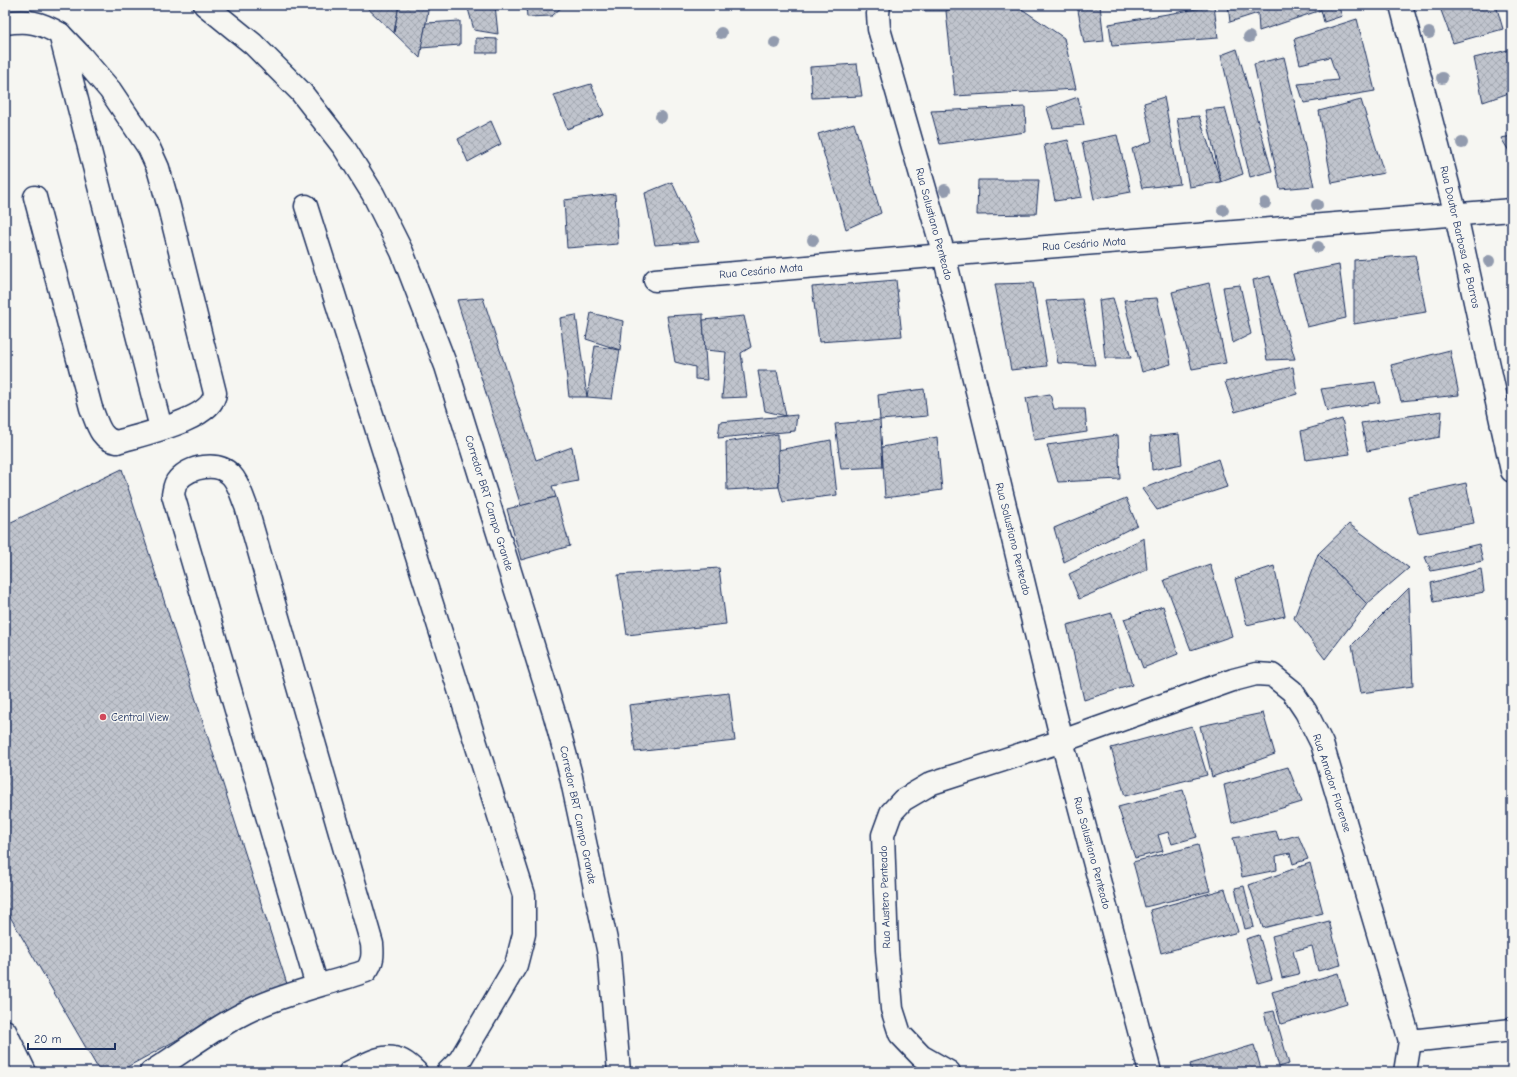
<svg xmlns="http://www.w3.org/2000/svg" width="1517" height="1077" viewBox="0 0 1517 1077" font-family="'Comic Neue',sans-serif">
<style>
.building{fill:url(#building-cross-hatch);stroke:#1b2f5e}
.lines{fill:none;stroke-linecap:round;stroke-linejoin:round}
.minor-casing{stroke:#1b2f5e;stroke-width:25}
.major-casing{stroke:#1b2f5e;stroke-width:25}
.minor{stroke:#f6f6f2;stroke-width:22}
.major{stroke:#f6f6f2;stroke-width:22}
.tree{fill:#929bae}
.poi-dot{fill:#d1495b;stroke:#f6f6f2;stroke-width:1.5}
.labels{text-anchor:middle;dominant-baseline:central;stroke-width:3;stroke-linejoin:round;paint-order:stroke}
.street-label{font-size:11px;fill:#1b2f5e;stroke:#f6f6f2}
.poi-label{font-size:11px;fill:#1b2f5e;stroke:#f6f6f2;text-anchor:start}
</style>
<defs>
<pattern id="building-cross-hatch" width="8" height="8" patternUnits="userSpaceOnUse"><rect width="8" height="8" fill="#c0c4cd"/><path d="M0 0l8 8M0 8l8-8" fill="none" stroke="#a4a9b2"/></pattern>
</defs>
<rect width="100%" height="100%" fill="#f6f6f2"/>
<filter id="ink" filterUnits="userSpaceOnUse"><feTurbulence type="fractalNoise" baseFrequency=".025" numOctaves="2"/><feDisplacementMap in="SourceGraphic" scale="8" xChannelSelector="R" yChannelSelector="G"/><feConvolveMatrix kernelMatrix="1 2 1 2 8 2 1 2 1" color-interpolation-filters="sRGB"/></filter>
<g filter="url(#ink)">
<g class="building">
<polygon points="364,5 399,5 394,33"/>
<polygon points="399,5 429,5 420,58 394,33"/>
<polygon points="467,5 495,5 498,34 474,30"/>
<polygon points="526,5 564,5 552,16 527,17"/>
<polygon points="921,5 959,5 961,11 922,11"/>
<polygon points="960,5 1016,5 1064,38 1076,89 955,96 946,11"/>
<polygon points="1077,5 1100,5 1104,41 1084,43"/>
<polygon points="1115,5 1137,5 1115,8"/>
<polygon points="1228,5 1338,5 1342,16 1324,22 1321,10 1259,31 1258,13 1230,22"/>
<polygon points="1439,5 1496,5 1503,29 1453,43"/>
<polygon points="1214,6 1218,38 1112,46 1109,24"/>
<polygon points="1357,19 1375,91 1304,103 1298,84 1338,80 1330,57 1300,64 1294,39"/>
<polygon points="460,21 460,45 421,48 426,23"/>
<polygon points="476,38 497,39 497,53 476,53"/>
<polygon points="1237,49 1272,171 1250,177 1221,55"/>
<polygon points="1512,49 1512,92 1483,102 1474,58"/>
<polygon points="1284,57 1314,186 1280,189 1254,64"/>
<polygon points="857,64 862,96 812,98 810,67"/>
<polygon points="591,84 604,115 567,129 554,95"/>
<polygon points="1078,97 1084,125 1053,128 1047,108"/>
<polygon points="1164,97 1180,184 1142,188 1132,149 1152,141 1144,103"/>
<polygon points="1361,100 1384,173 1332,183 1319,111"/>
<polygon points="1025,107 1026,132 940,144 931,111"/>
<polygon points="1225,108 1243,174 1221,182 1205,110"/>
<polygon points="1199,116 1221,182 1189,187 1177,118"/>
<polygon points="491,121 501,144 468,162 458,139"/>
<polygon points="854,123 881,213 846,229 818,134"/>
<polygon points="1117,135 1131,192 1094,199 1082,142"/>
<polygon points="1512,136 1512,156 1501,138"/>
<polygon points="1068,140 1082,197 1055,201 1044,145"/>
<polygon points="978,180 1039,180 1036,214 977,215"/>
<polygon points="672,182 699,242 655,245 645,193"/>
<polygon points="615,194 618,244 567,248 564,200"/>
<polygon points="1415,255 1426,312 1354,324 1354,260"/>
<polygon points="1339,265 1346,318 1307,327 1293,274"/>
<polygon points="1270,276 1295,359 1267,360 1253,280"/>
<polygon points="896,280 902,336 819,342 812,287"/>
<polygon points="1033,283 1047,366 1011,370 995,284"/>
<polygon points="1209,283 1226,363 1192,369 1172,292"/>
<polygon points="1240,285 1251,334 1233,343 1223,287"/>
<polygon points="483,298 536,460 572,447 578,481 552,486 556,497 521,506 457,300"/>
<polygon points="1113,298 1131,358 1105,358 1099,300"/>
<polygon points="1157,298 1171,364 1142,372 1124,300"/>
<polygon points="1082,299 1095,365 1058,363 1046,301"/>
<polygon points="591,313 623,321 620,350 586,339"/>
<polygon points="703,314 703,320 707,380 695,379 695,367 675,362 667,316"/>
<polygon points="576,315 587,397 569,397 560,318"/>
<polygon points="744,316 751,347 741,353 747,397 722,398 726,352 705,350 703,320"/>
<polygon points="595,346 620,350 612,399 587,397"/>
<polygon points="1450,350 1459,395 1401,401 1391,365"/>
<polygon points="1293,367 1297,394 1235,412 1225,382"/>
<polygon points="758,371 777,371 786,416 765,411"/>
<polygon points="1375,382 1380,402 1327,411 1321,389"/>
<polygon points="924,389 927,416 880,420 878,395"/>
<polygon points="1050,394 1054,409 1085,409 1087,432 1034,440 1026,398"/>
<polygon points="1442,411 1440,437 1367,451 1361,423"/>
<polygon points="797,415 795,431 718,438 720,422"/>
<polygon points="1342,419 1350,454 1306,460 1301,431"/>
<polygon points="880,420 883,467 841,469 835,424"/>
<polygon points="778,434 779,487 727,490 726,442"/>
<polygon points="1179,434 1182,464 1152,470 1150,437"/>
<polygon points="1118,435 1120,479 1058,482 1047,445"/>
<polygon points="937,437 942,490 885,498 882,447"/>
<polygon points="831,440 837,495 783,502 779,487 778,450"/>
<polygon points="1218,459 1227,487 1157,510 1142,489"/>
<polygon points="122,469 287,984 206,1024 118,1072 100,1072 5,908 5,525"/>
<polygon points="1466,483 1474,523 1418,533 1408,496"/>
<polygon points="556,497 570,546 521,560 507,509"/>
<polygon points="1126,498 1137,525 1064,562 1054,528"/>
<polygon points="1349,524 1409,568 1367,604 1318,554"/>
<polygon points="1144,538 1147,570 1079,599 1069,574"/>
<polygon points="1479,544 1483,561 1431,571 1425,557"/>
<polygon points="1318,554 1367,604 1325,659 1294,618"/>
<polygon points="1210,564 1232,636 1191,650 1164,580"/>
<polygon points="1274,566 1285,616 1247,625 1235,579"/>
<polygon points="719,568 726,624 627,635 618,575"/>
<polygon points="1481,569 1484,592 1434,602 1431,583"/>
<polygon points="1409,588 1413,686 1361,693 1352,645"/>
<polygon points="1163,606 1178,654 1143,668 1124,619"/>
<polygon points="1112,613 1132,685 1084,700 1067,625"/>
<polygon points="729,693 735,741 635,752 629,705"/>
<polygon points="1263,713 1275,754 1212,777 1200,726"/>
<polygon points="1192,726 1207,775 1125,796 1111,748"/>
<polygon points="1288,767 1302,802 1232,823 1224,785"/>
<polygon points="1183,790 1197,837 1172,844 1168,832 1158,835 1163,851 1135,858 1118,807"/>
<polygon points="1276,831 1279,840 1298,835 1308,859 1293,864 1290,853 1276,856 1277,870 1242,877 1233,838"/>
<polygon points="1198,845 1210,891 1145,907 1133,862"/>
<polygon points="1310,863 1323,913 1263,928 1249,885"/>
<polygon points="1244,886 1254,927 1245,929 1235,888"/>
<polygon points="1225,889 1238,932 1161,953 1150,910"/>
<polygon points="1329,921 1341,965 1318,971 1312,946 1293,951 1299,974 1282,978 1272,936"/>
<polygon points="1259,935 1272,979 1258,983 1246,939"/>
<polygon points="1338,973 1347,1004 1281,1024 1272,992"/>
<polygon points="1274,1011 1289,1064 1279,1067 1264,1013"/>
<polygon points="1254,1045 1262,1072 1192,1072 1190,1064"/>
</g>
<g class="lines">
<g class="minor-casing">
<g id="minor">
<polyline points="205,5 253,44 301,92 343,146 373,194 402,252 446,366 555,716 570,772 609,954 619,1072"/>
<polyline points="879,5 878,14 879,29 944,255 1062,741 1150,1072"/>
<polyline points="1401,5 1456,215 1512,471"/>
<path d="M5 23C28 20 40 22 60 34L161 428"/>
<path d="M35 197 91 408C97 422 100 440 117 442 139 435 213 420 215 393L169 207 158 168 149 148 110 90 81 56 60 34"/>
<polyline points="306,206 524,895 524,934 516,965 460,1060 448,1072"/>
<polyline points="655,280 944,255 1512,210"/>
<polyline points="1410,1041 1512,1030"/>
<path d="M151 1072C185 1051 219 1024 255 1008 290 992 329 984 366 971 373 962 373 955 372 944L246 506C242 497 239 483 231 475 218 461 190 466 178 480 174 484 174 490 173 495L317 986"/>
<path d="M350 1072C377 1059 393 1047 416 1072"/>
<polyline points="949,1072 921,1056 900,1034 892,1009 887,950 883,835 891,813 903,800 932,783 1062,741 1233,680 1256,674 1272,675 1292,691 1306,712 1322,744 1410,1041 1405,1072"/>
</g>
</g>
<g class="major-casing">
<polyline id="major" points="5,1031 25,1072"/>
</g>
<use href="#minor" class="minor"/>
<use href="#major" class="major"/>
</g>
<g class="tree">
<circle cx="721" cy="33" r="6"/>
<circle cx="1429" cy="33" r="6"/>
<circle cx="1249" cy="37" r="6"/>
<circle cx="775" cy="43" r="6"/>
<circle cx="1442" cy="78" r="6"/>
<circle cx="661" cy="117" r="6"/>
<circle cx="1462" cy="143" r="6"/>
<circle cx="945" cy="190" r="6"/>
<circle cx="1265" cy="203" r="6"/>
<circle cx="1317" cy="205" r="6"/>
<circle cx="1223" cy="210" r="6"/>
<circle cx="813" cy="240" r="6"/>
<circle cx="1318" cy="247" r="6"/>
<circle cx="1489" cy="261" r="6"/>
</g>
</g>
<circle class="poi-dot" cx="103" cy="717" r="4"/>
<g class="labels">
<g class="street-label">
<text transform="translate(934 224) rotate(75)">Rua Salustiano Penteado</text>
<text transform="translate(1460 237) rotate(77)">Rua Doutor Barbosa de Barros</text>
<text transform="translate(1084 244) rotate(-4)">Rua Cesário Mota</text>
<text transform="translate(761 271) rotate(-5)">Rua Cesário Mota</text>
<text transform="translate(489 503) rotate(73)">Corredor BRT Campo Grande</text>
<text transform="translate(1013 539) rotate(76)">Rua Salustiano Penteado</text>
<text transform="translate(1332 783) rotate(72)">Rua Amador Florense</text>
<text transform="translate(578 815) rotate(78)">Corredor BRT Campo Grande</text>
<text transform="translate(1092 853) rotate(75)">Rua Salustiano Penteado</text>
<text transform="translate(885 897) rotate(-92)">Rua Austero Penteado</text>
</g>
<g class="poi-label">
<text x="111" y="717">Central View</text>
</g>
</g>
<rect width="1517" height="1077" fill="none" stroke="#f6f6f2" stroke-width="20"/>
<rect x="10" y="10" width="1497" height="1057" fill="none" stroke="#1b2f5e" stroke-width="1.5" filter="url(#ink)"/>
<path d="M28 1043v6h87v-6" fill="none" stroke="#1b2f5e" stroke-width="2"/>
<text x="34" y="1043" font-size="12" fill="#1b2f5e" stroke="#f6f6f2" stroke-width="3" paint-order="stroke">20 m</text>
</svg>
